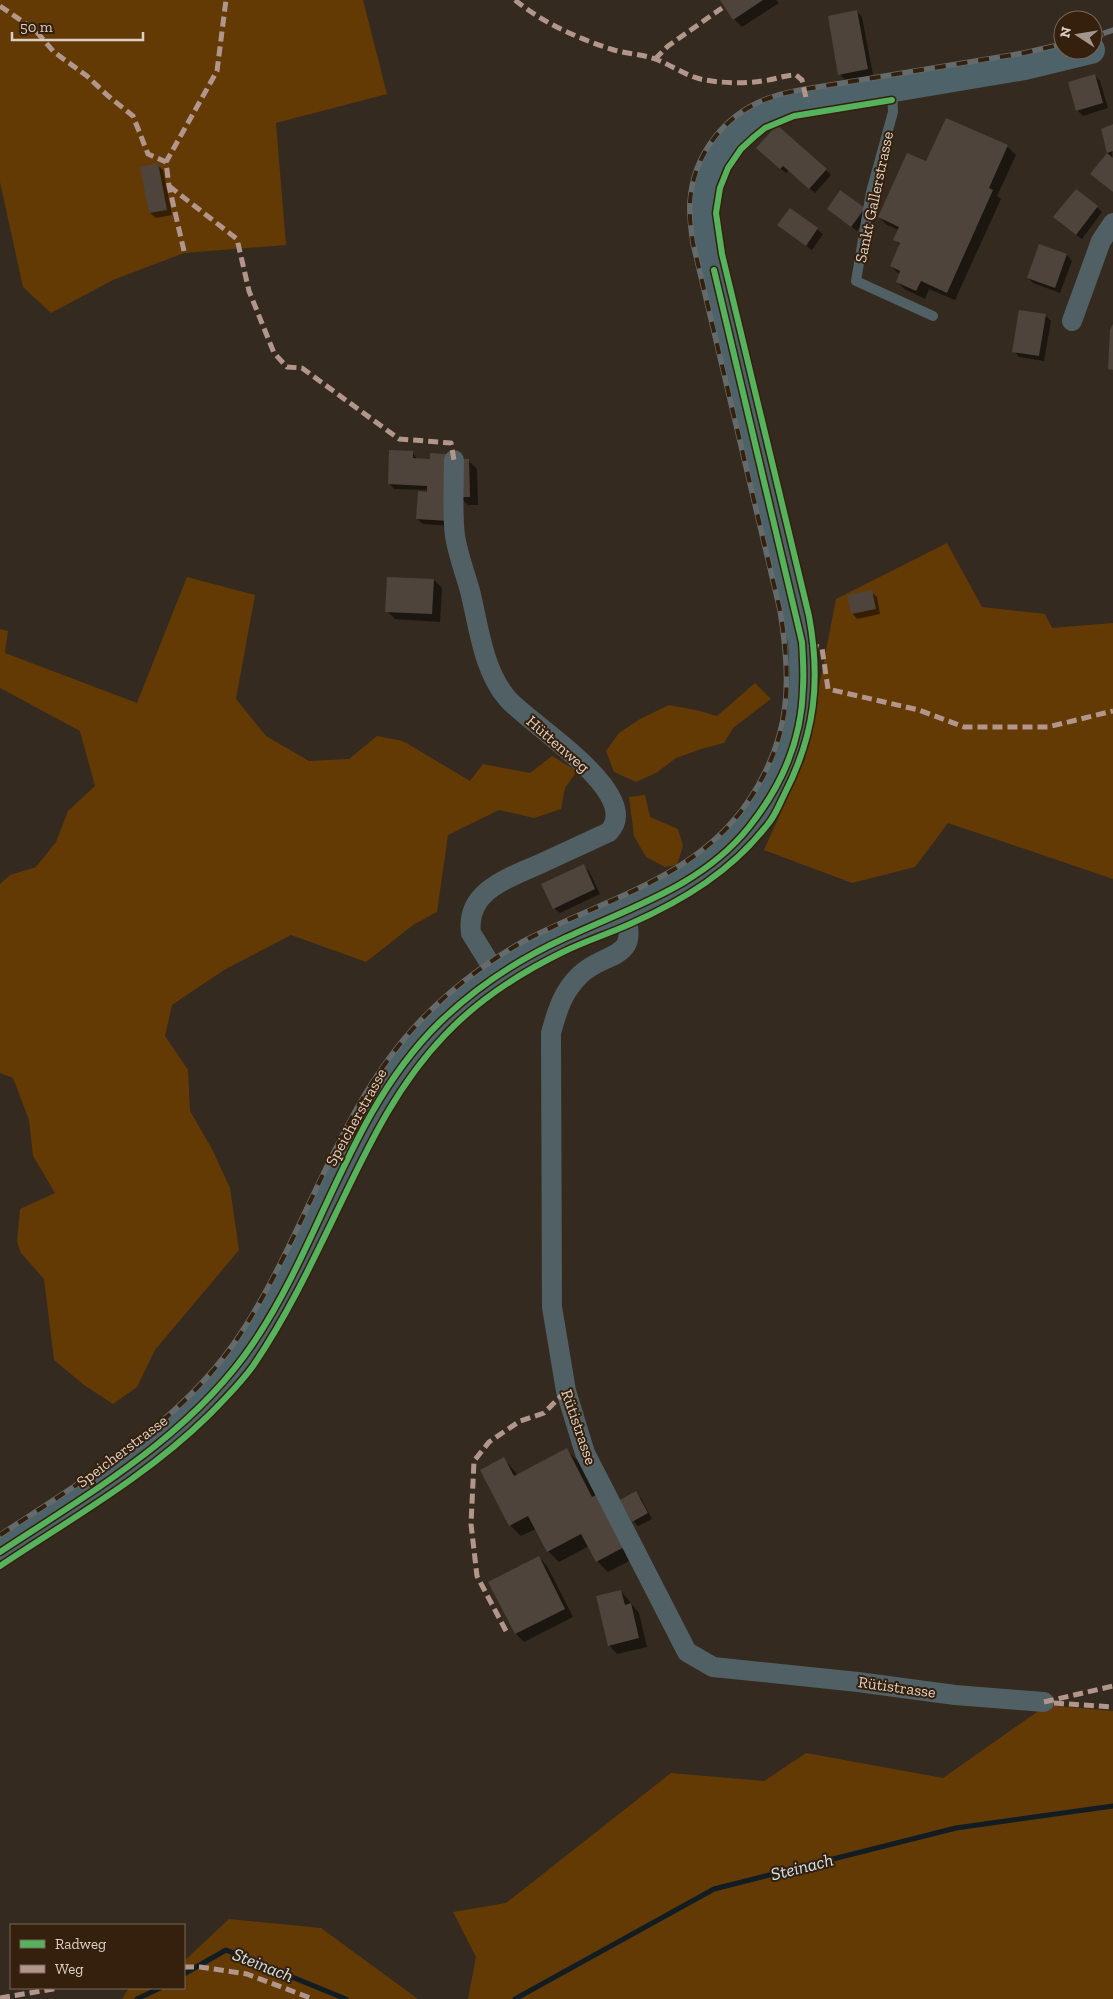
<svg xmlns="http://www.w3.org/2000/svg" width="1113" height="1999" viewBox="0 0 1113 1999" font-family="'Zilla Slab',serif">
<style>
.green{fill:#633a04}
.shadow{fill:#0007}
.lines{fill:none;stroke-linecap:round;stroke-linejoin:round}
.stream{stroke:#111c23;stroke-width:5}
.building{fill:#4e443b}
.lane{stroke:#516065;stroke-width:10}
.street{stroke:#516065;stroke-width:20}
.secondary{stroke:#4e6269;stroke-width:28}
.rail-casing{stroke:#656b6a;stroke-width:5.5}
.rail{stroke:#34200c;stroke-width:4;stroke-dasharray:11;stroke-linecap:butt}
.quiet{stroke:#b2968c;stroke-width:5;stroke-dasharray:10 5;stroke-linecap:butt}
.cycleway-casing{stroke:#34200c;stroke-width:9}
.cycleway{stroke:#56b35d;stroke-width:6}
.labels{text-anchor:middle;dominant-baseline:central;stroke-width:4;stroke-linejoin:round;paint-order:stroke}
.street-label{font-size:16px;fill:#ddcfc4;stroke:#34200c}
.water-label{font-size:18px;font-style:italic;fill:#cde5f1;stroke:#34200c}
</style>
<rect width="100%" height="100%" fill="#352a1f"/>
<g class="green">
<polygon points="0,0 363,0 387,94 276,123 286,245 184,253 113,280 51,313 23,287 0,182"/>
<polygon points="947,543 982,607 1045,614 1052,628 1113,623 1113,879 948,823 915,867 852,883 764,850 805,759 836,599"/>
<polygon points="187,577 255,595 236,699 266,736 309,761 349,759 377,736 403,741 470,781 483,764 530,773 552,756 577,771 565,788 561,809 534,818 499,810 448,835 437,912 413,925 366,962 291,935 224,970 172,1005 165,1036 188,1070 190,1111 212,1149 230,1188 239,1250 155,1350 137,1387 113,1404 84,1385 54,1360 44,1279 21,1253 17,1242 20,1209 55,1193 33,1156 29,1120 13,1078 0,1073 0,884 10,875 36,867 56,842 68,811 95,786 80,731 0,688 0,629 8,631 5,653 137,703"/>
<polygon points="755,683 771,699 733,728 724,743 701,749 676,758 656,773 636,782 614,772 606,751 619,733 640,719 669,705 696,710 717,716"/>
<polygon points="645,795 650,817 678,829 683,846 677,865 665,867 646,857 634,836 629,797"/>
<polygon points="1047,1705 1113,1711 1113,1999 468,1999 476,1957 453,1912 506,1903 671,1773 764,1781 806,1753 943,1778"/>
<polygon points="229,1919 321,1928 418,1999 122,1999 129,1988 184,1988 184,1961"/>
</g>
<g class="shadow">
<polygon points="721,0 776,0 779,3 742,27 734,19"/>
<polygon points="857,12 862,17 873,75 845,80 840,74"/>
<polygon points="1095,76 1100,81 1108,108 1083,116 1077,110"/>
<polygon points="947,119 1007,146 1016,155 997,196 1001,199 955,300 929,289 925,299 906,290 897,282 900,275 891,266 900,245 895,240 899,230 887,225 879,217 927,163"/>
<polygon points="1113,126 1112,158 1113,191 1092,174 1108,153 1102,130"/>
<polygon points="763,153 826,170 831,175 815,193 789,170 786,173"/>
<polygon points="157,165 163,170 172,215 156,218 150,213"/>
<polygon points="841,192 869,214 857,231 828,209"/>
<polygon points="1097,207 1102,212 1082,239 1060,223"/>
<polygon points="790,209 823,234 812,250 779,225"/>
<polygon points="1040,245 1067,255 1072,261 1060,293 1033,283 1028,278"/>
<polygon points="1046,316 1051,321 1044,361 1019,357 1014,351"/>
<polygon points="412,452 418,460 468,460 477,469 478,505 468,505 459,497 454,526 423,524 417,519 428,490 394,489 389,483"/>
<polygon points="434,580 442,588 440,622 395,619 387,611"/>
<polygon points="871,592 877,597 880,614 857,619 852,613"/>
<polygon points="583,866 589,871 600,894 560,913 554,908"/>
<polygon points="566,1450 578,1461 597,1498 637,1557 608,1572 597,1561 589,1546 559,1562 548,1551 536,1529 521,1536 510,1525 504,1459 518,1475"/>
<polygon points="635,1493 641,1498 652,1519 638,1526 633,1521"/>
<polygon points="539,1557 547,1566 573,1617 524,1642 516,1634 490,1582"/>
<polygon points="621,1591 639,1613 647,1647 617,1654 609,1645"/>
</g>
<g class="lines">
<g class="stream">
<polyline points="184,1974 226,1950 346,1999"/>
<polyline points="137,1999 160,1988"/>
<polyline points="515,1999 714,1889 956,1828 1113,1806"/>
</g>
</g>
<g class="building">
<polygon points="720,0 763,0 733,20"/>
<polygon points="857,10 868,69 838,75 828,16"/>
<polygon points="1095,74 1103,103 1076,111 1068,82"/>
<polygon points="946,118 1008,145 989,188 993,190 947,293 921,281 916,291 896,282 900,271 890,266 900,243 893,240 899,227 878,217 907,153 926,161"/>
<polygon points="1113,124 1113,151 1107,153 1101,129"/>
<polygon points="777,125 827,169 809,189 783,166 780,169 756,148"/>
<polygon points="1107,153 1113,158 1113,192 1090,174"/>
<polygon points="158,163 167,210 149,213 140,167"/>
<polygon points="1076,189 1098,206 1076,235 1053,217"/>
<polygon points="840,190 865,208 851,227 827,209"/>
<polygon points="790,208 818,228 806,246 777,225"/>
<polygon points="1039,244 1067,254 1055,288 1027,278"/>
<polygon points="1019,310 1046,314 1039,356 1012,352"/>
<polygon points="1113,324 1113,370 1108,369 1110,330"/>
<polygon points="389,450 413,451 413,458 430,459 430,453 446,454 449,521 416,519 418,491 427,492 427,486 388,484"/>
<polygon points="457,459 469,459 470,497 458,497"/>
<polygon points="387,577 434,579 432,614 385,612"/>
<polygon points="872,590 876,609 851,614 847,595"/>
<polygon points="584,864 595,889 553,909 541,884"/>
<polygon points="567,1448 592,1497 596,1495 626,1546 596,1562 581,1534 547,1552 528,1516 509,1526 480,1470 504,1457 514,1476"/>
<polygon points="636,1491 648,1513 632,1522 620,1500"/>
<polygon points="539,1556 565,1609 515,1634 488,1582"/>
<polygon points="621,1590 625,1605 631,1603 639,1638 608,1646 596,1596"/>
</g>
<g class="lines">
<polyline class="lane" points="892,89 893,112 871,192 856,281 933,316"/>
<g class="street">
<polyline points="1072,321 1101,241 1113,223"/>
<path d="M454 460C454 485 452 512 455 536 458 555 465 573 470 591 479 627 483 670 507 698 527 723 645 793 609 832 587 842 564 853 542 863 511 877 465 890 471 933L497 975"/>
<path d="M624 912C642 961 604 951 580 975 563 991 557 1011 551 1033L552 1307 566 1391 585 1453 687 1652 713 1667 858 1682 955 1695 1044 1702"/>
</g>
<path class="secondary" d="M0 1552C91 1492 192 1435 254 1342 323 1239 349 1112 439 1023 476 987 519 959 565 938 631 907 702 886 749 827 781 787 802 739 803 687 804 672 803 657 802 642L714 270C709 246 702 221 706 197 712 149 749 117 793 105L1025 66 1091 50"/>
<g class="rail-casing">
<g id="rail">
<polyline points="1093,37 1113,30"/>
<path d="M0 1535C88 1477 185 1421 243 1330 308 1229 338 1106 422 1019 452 988 487 962 524 941 603 899 697 879 749 800 791 737 792 682 780 610L693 243C691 230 689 216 690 202 693 154 726 112 772 97 783 93 794 91 806 89L1024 53 1063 44"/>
</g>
</g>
<use href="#rail" class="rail"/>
<g class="quiet">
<path d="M515 0C543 23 579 39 614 50 628 54 642 54 655 59 672 65 687 77 705 80 722 83 745 84 762 81 774 80 784 75 796 75L802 80 807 102"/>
<polyline points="0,6 35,30 54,52 87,76 107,95 133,116 148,154 166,162"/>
<polyline points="655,59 668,46 722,8"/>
<polyline points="169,186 237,239 249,291 274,353 287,367 302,368 399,439 451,443 454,460"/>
<polyline points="184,251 169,186 166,162 217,71 226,0"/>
<polyline points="809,644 822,648 828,689 919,710 964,727 1048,727 1113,711"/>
<polyline points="506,1631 477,1576 471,1524 474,1461 489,1442 520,1421 544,1413 566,1391"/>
<polyline points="1044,1702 1113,1686"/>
<polyline points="1054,1703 1113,1707"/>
<polyline points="184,1967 200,1967 247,1974 313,1999"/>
<polyline points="0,1998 59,1988"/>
</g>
<g class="cycleway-casing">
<g id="cycleway">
<path d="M0 1552C91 1492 192 1435 254 1342 323 1239 349 1112 439 1023 476 987 519 959 565 938 631 907 702 886 749 827 781 787 802 739 803 687 804 672 803 657 802 642L714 270"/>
<path d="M0 1566C72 1518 147 1476 209 1415 224 1400 240 1384 253 1366 287 1316 312 1263 338 1209 368 1147 396 1086 445 1035 478 1000 520 973 563 952 585 941 608 934 630 924 684 900 732 871 768 824 775 816 779 805 784 795 815 735 821 681 809 616L722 254 716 213 720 188 728 168 741 149 754 137 765 128 794 116 892 100"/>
</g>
</g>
<use href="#cycleway" class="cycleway"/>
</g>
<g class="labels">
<g class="street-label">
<text transform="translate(874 197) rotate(-78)">Sankt Gallerstrasse</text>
<text transform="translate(558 744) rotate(41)">Hüttenweg</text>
<text transform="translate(356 1117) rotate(-61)">Speicherstrasse</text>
<text transform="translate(579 1427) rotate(71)">Rütistrasse</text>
<text transform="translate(122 1451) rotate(-37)">Speicherstrasse</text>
<text transform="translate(897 1687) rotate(8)">Rütistrasse</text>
</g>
<g class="water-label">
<text transform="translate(802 1867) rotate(-14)">Steinach</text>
<text transform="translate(263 1965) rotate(22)">Steinach</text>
</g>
</g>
<rect x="10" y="1924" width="175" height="65" fill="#34200c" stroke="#786656"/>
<rect x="20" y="1940" width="25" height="8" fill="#56b35d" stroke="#786656"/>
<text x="55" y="1949" font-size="15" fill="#ddcfc4">Radweg</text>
<rect x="20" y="1965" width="25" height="8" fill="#b2968c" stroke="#786656"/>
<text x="55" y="1974" font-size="15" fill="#ddcfc4">Weg</text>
<g transform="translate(1078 35) rotate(282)"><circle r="24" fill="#34200c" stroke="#786656"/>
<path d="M0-4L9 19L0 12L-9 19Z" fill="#a2958a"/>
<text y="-8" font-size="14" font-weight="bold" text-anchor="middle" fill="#ddcfc4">N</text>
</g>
<path d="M12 32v8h131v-8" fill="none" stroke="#ddcfc4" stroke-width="2.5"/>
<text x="20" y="32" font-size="15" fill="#ddcfc4" stroke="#34200c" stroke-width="4" paint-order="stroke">50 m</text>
</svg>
